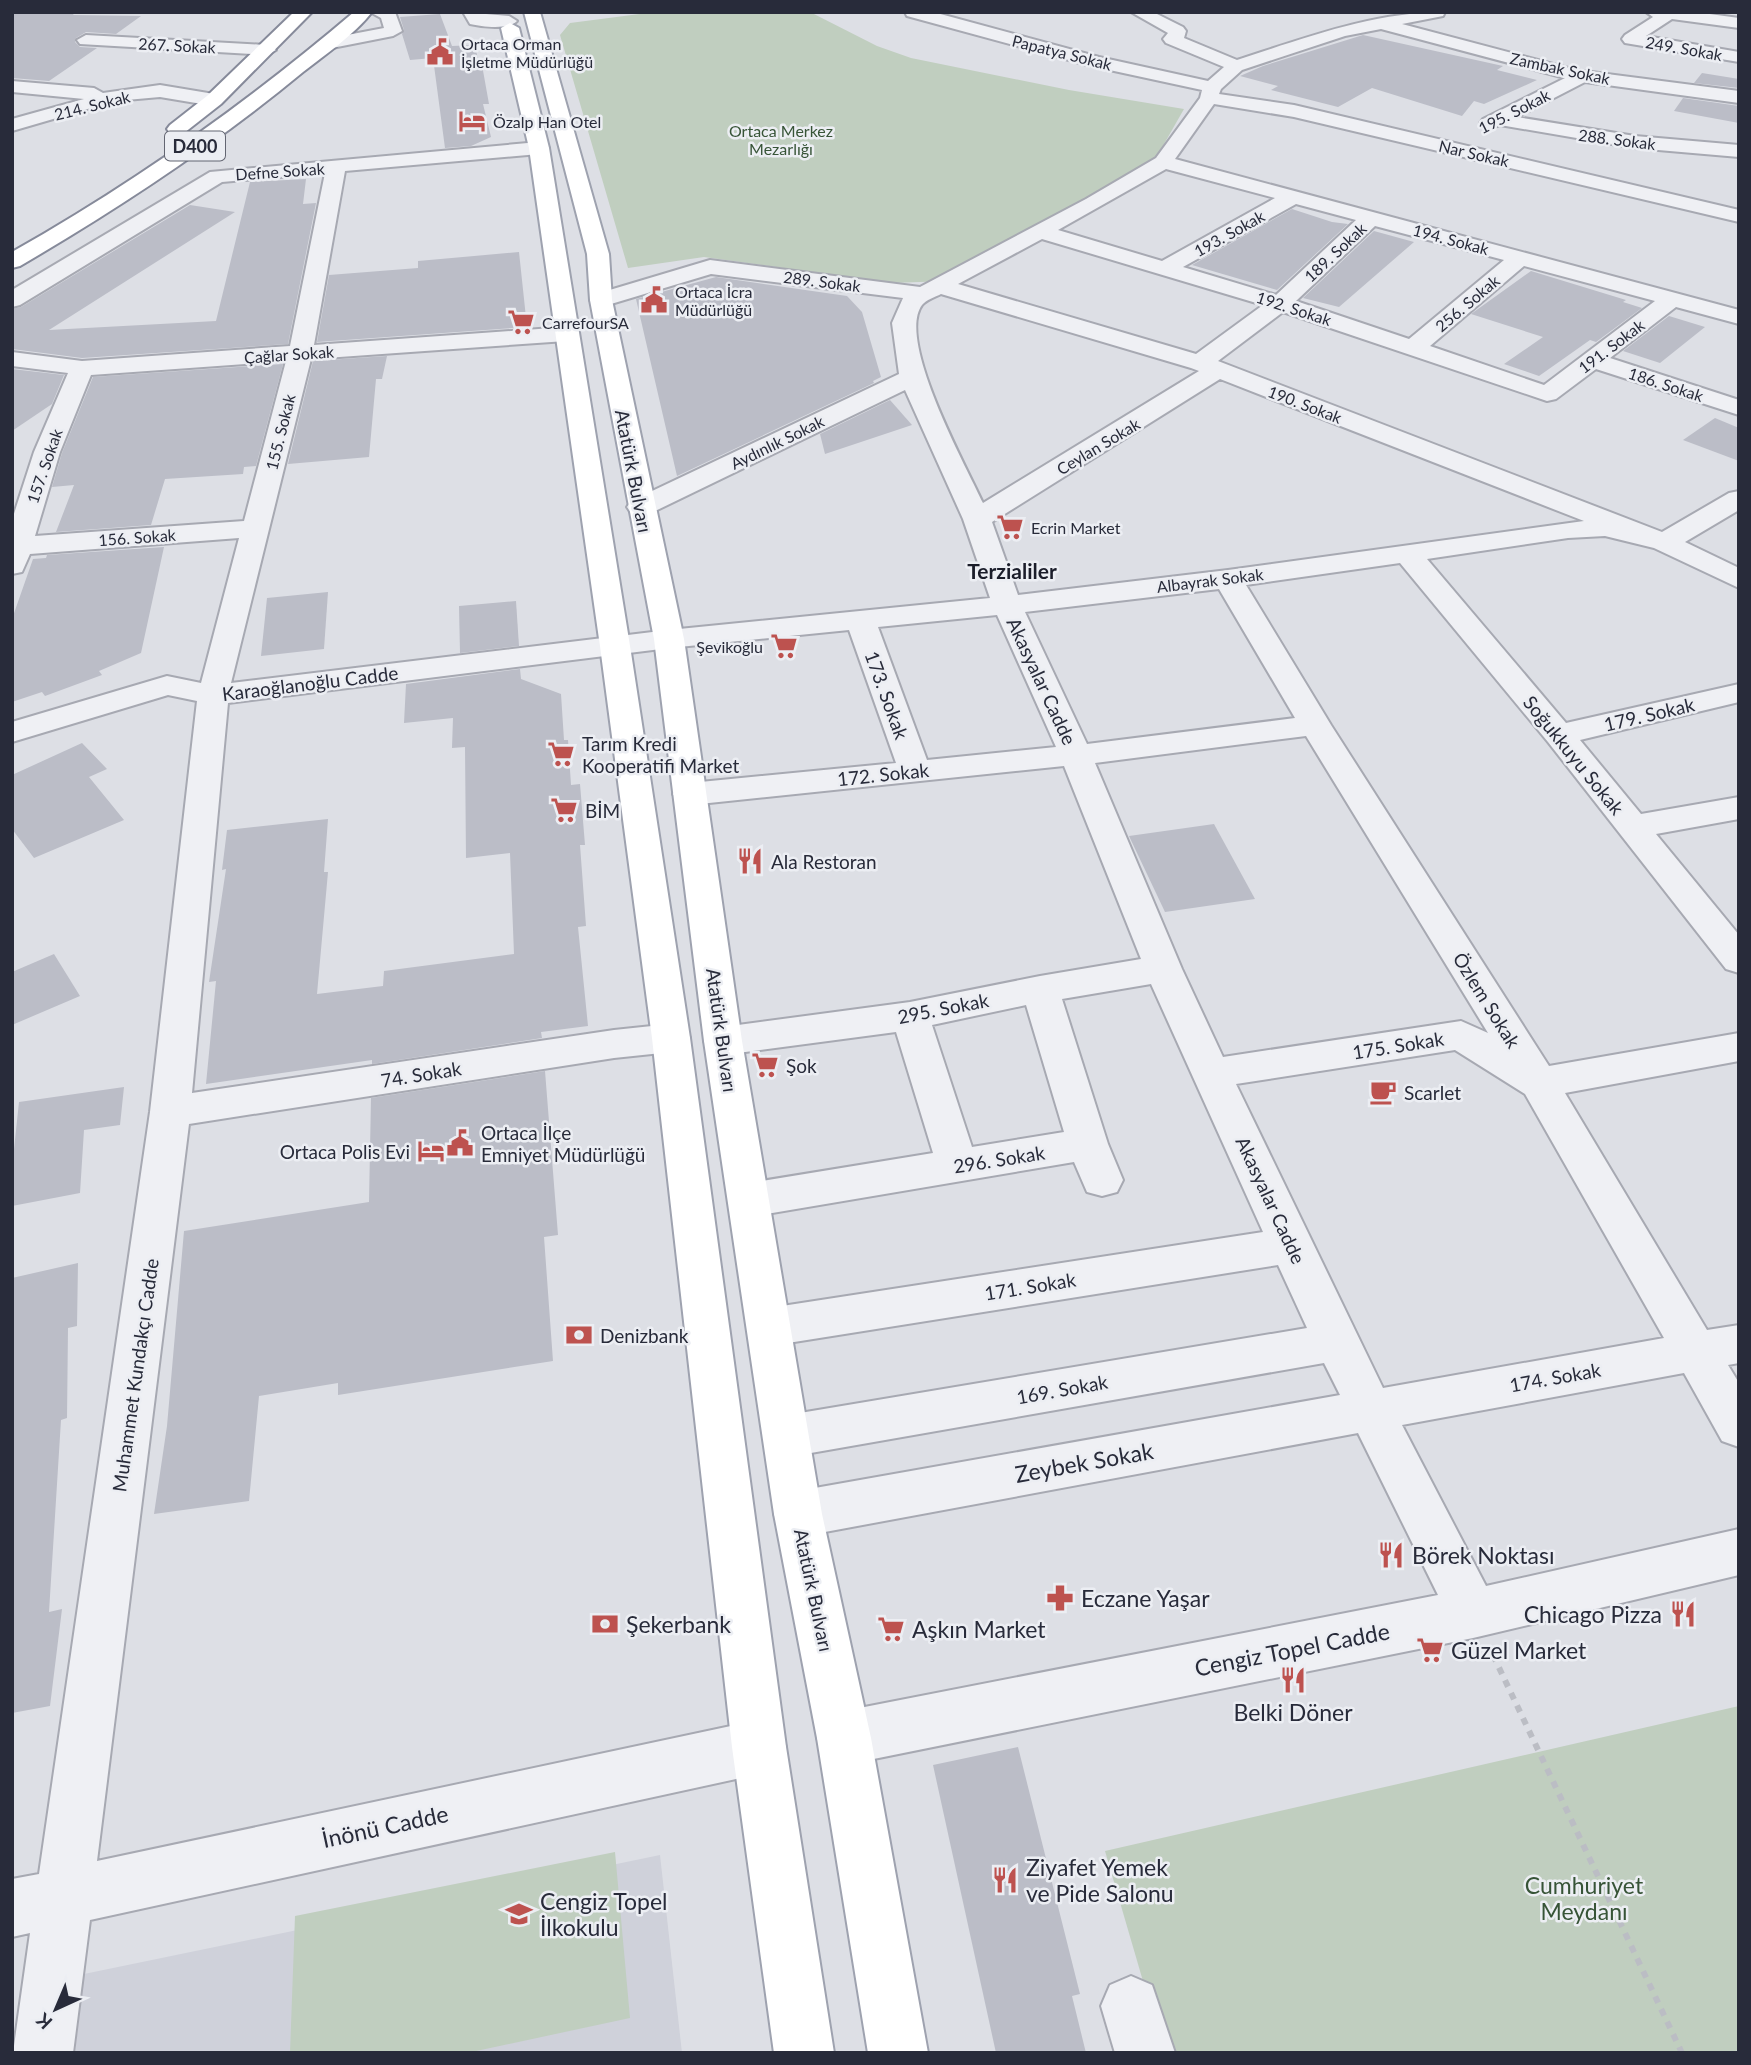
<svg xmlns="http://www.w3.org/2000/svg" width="1751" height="2065" viewBox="0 0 1751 2065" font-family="Lato,sans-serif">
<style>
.built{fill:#cfd1da}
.green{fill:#c0cebf}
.building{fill:#bbbdc7}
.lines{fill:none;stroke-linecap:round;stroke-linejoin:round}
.minor-casing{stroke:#a7a9b2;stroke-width:4}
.major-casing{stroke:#9ea2af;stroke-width:4}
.highway-casing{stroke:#868a9a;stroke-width:4}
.path{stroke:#bbbdc4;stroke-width:6;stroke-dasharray:7 7;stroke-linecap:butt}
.minor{fill:#eff0f4;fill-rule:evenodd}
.major{fill:#fff;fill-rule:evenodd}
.highway{fill:#fff;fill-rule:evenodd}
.labels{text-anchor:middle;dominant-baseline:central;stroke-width:5;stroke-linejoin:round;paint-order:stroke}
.far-poi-label{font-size:16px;fill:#282b3a;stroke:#eceef3;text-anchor:start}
.far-street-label{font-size:16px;fill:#282b3a;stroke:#eceef3}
.far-park-label{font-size:16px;fill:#375437;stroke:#eceef3}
.shield{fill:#eceef3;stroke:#636672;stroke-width:2}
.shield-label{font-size:18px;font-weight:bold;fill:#282b3a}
.street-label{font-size:19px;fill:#282b3a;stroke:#eceef3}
.poi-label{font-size:19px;fill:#282b3a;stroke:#eceef3;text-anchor:start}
.far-district-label{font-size:21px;font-weight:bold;fill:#1b1d2a;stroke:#eceef3}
.near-street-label{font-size:23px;fill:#282b3a;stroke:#eceef3}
.near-poi-label{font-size:23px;fill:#282b3a;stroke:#eceef3;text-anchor:start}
.near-park-label{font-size:23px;fill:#375437;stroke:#eceef3}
</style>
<rect width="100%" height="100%" fill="#dddfe5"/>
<polygon class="built" points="660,1855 682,2053 75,2053 84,1974"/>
<g class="green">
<polygon points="655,12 810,12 877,46 911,58 1069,90 1184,109 1156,158 983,258 949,281 891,283 704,257 628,268 560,35 570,23"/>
<polygon points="1739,1706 1739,2050 1727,2053 1164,2053 1105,1851"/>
<polygon points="615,1852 630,2018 467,2053 290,2053 295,1916"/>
</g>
<g class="building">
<polygon points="12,12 75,12 73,15 141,16 116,34 86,32 76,38 75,42 80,47 97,48 49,81 12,78"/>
<polygon points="440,14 452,46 475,45 479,65 482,65 489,104 483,104 491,137 471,146 445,148 433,58 410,60 402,34 404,30 400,17"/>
<polygon points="1363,35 1503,66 1497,70 1537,80 1484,104 1474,101 1462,116 1372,88 1338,107 1271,90 1278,86 1240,76 1263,66"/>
<polygon points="1702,73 1739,79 1739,88 1694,83"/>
<polygon points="1683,98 1739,106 1739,123 1674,111"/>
<polygon points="306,179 303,204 316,203 288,344 82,358 12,349 12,309 21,307 190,205 235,212 49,330 216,321 250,182"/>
<polygon points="1292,209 1332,222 1348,224 1277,290 1192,265"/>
<polygon points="1374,231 1414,242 1339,307 1303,298"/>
<polygon points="519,252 527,327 317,342 329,275 418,268 418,261"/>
<polygon points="1531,271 1626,300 1623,302 1642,308 1596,342 1590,340 1539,376 1504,364 1543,337 1471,314"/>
<polygon points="716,277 847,296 862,312 881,377 873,381 874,383 677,476 636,299"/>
<polygon points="1669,316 1705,327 1660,363 1623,351"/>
<polygon points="387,356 382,379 376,379 369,457 288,464 313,361"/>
<polygon points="283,364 256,466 244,467 243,474 165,479 151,525 56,532 74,485 52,487 62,453 93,377"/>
<polygon points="12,369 64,375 52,404 12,431"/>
<polygon points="890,400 912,425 825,454 820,434"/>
<polygon points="1715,418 1739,428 1739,461 1683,440"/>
<polygon points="164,547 141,653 99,671 102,675 45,696 42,692 12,702 12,619 33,559 46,558 47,555"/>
<polygon points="328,592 324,649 261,656 267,598"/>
<polygon points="516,601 519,646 460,653 459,606"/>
<polygon points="520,669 521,679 561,694 564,740 568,740 571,785 580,784 585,845 580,845 586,926 578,927 588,1026 541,1032 542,1038 372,1064 372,1060 206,1084 216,981 209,982 226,869 222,870 227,830 328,819 324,872 328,872 317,994 383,986 384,971 514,954 510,853 466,858 465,747 452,748 453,718 404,723 406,684"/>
<polygon points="82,743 107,769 89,777 124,820 34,858 12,829 12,775"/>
<polygon points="1214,824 1255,899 1165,912 1129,836"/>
<polygon points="54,954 80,996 12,1025 12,972"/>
<polygon points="545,1071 558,1235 544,1237 553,1361 338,1395 338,1383 259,1396 249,1501 154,1514 167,1426 184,1231 369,1202 371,1098"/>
<polygon points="124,1087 120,1125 84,1130 80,1193 12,1206 12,1168 19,1102"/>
<polygon points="78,1263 77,1326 68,1328 67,1418 61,1420 49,1612 62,1609 50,1706 12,1713 12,1278"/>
<polygon points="1018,1747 1080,1994 1072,1996 1086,2053 996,2053 933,1765"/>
</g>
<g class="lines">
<g class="minor-casing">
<g id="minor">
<polygon points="370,12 395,12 402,31 393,36 327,49 318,44 321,40 384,28 381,18"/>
<path d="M463 12 509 16 517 21C508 30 483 27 470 24Z"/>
<path d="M905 12H933L1099 57 1208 81 1224 67 1166 43 1163 39 1168 33 1131 12H1153L1183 27 1186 31 1184 38 1237 60C1305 38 1373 12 1445 12L1443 16 1402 24 1576 70 1739 91V103L1585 82 1517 117 1635 136 1739 145V157L1635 148 1500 125 1490 129 1483 127 1480 123 1483 119 1565 78 1381 29 1345 36 1242 70 1221 89 1219 94 1294 105 1739 210V222L1294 117 1214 104 1175 159 1739 310V324L1676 307 1610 358 1739 400V415L1596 369 1556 399 1547 401 1283 312 1218 361 1662 532 1729 493 1739 491V510L1685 542 1739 568V588L1654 548 1605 536 1568 538 1427 559 1566 723 1739 684V702L1580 740 1641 814 1739 797V819L1656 834 1739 935V973L1726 969 1548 742 1400 563 1246 585 1331 725 1549 1066 1739 1033V1061L1565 1093 1707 1330 1739 1325V1363L1728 1365 1739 1383V1447L1722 1441 1684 1373 1402 1425 1486 1586 1739 1529V1575L1473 1638 844 1765 825 1757 817 1738 825 1719 844 1711 1438 1595 1358 1433 798 1537 781 1530 774 1514 781 1498 798 1491 1340 1395 1324 1363 788 1457 771 1451 764 1436 771 1421 788 1415 1307 1328 1278 1265 769 1346 753 1340 747 1327 753 1314 769 1308 1263 1232 1151 984 1062 999 1108 1144 1123 1180 1117 1192 1102 1196 1087 1192 1074 1162 749 1217 734 1212 728 1200 734 1188 749 1183 933 1153 896 1032 723 1055 709 1051 704 1041 709 1031 723 1027 910 1002 1040 976 1141 959 1064 766 690 805 678 801 673 794 678 787 690 783 896 763 849 630 669 648 228 703 192 1093 614 1030 671 1024 685 1028 690 1038 685 1048 671 1052 614 1058 189 1124 97 1861 759 1720 778 1728 786 1747 778 1766 759 1774 90 1920 73 2053H13L30 1933 12 1937V1879L39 1874 150 1112 197 701 168 695 12 742V722L167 676 201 683 239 538 30 554 22 572 12 574V520L34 452 68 373 12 366V352L82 361 290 346 325 173 222 182 20 305 12 307V290L210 172 539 142 549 148 539 154 345 171 314 345 566 327 574 329 578 334 574 339 566 341 311 359 231 683 669 630 990 598 963 519 905 390 651 513 641 515 631 513 627 507 631 501 899 374 892 323 903 298 711 274 601 307 593 305 590 300 593 295 710 260 920 287 1086 199 1156 158 1200 98 1202 90 1091 66 907 16ZM1166 169 1275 198 1162 261 1058 230ZM1296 204 1356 220 1276 295 1183 267ZM1375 226 1504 260 1409 339 1296 301ZM1042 239 1263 305 1196 354 958 284ZM1524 266 1655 301 1544 385 1430 346ZM941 294 1191 368 1199 371 983 503C966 466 896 340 922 305 926 300 935 297 941 294ZM286 361 244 521 35 536 60 452 91 375ZM1220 379 1584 521 1228 570 1018 595 992 522ZM1219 589 1295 718 1087 744 1025 612ZM997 615 1056 747 927 760 878 627ZM1306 736 1488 1033 1461 1021 1223 1057 1182 969 1095 763ZM1026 1005 1064 1132 972 1147 932 1025ZM1455 1050 1525 1094 1664 1338 1383 1388 1236 1084Z"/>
<polygon points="1646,12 1695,12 1739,18 1739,28 1672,19 1646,36 1739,52 1739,62 1625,43 1622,39 1625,35 1653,17"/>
<polygon points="86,35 267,45 276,50 267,55 80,44 77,40"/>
<polygon points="12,81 94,88 103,93 160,85 214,94 223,100 214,106 160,97 115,101 12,131 12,119 84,99 12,92"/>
<polygon points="1131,1976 1152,1985 1175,2053 1115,2053 1101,2006 1110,1985"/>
</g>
</g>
<g class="major-casing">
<g id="major">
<polygon points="524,12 540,12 609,254 612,300 684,639 742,1041 822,1514 871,1738 928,2053 868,2053 817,1738 774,1514 704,1041 654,639 590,300 587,254"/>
<polygon points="510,23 519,28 549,148 630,646 690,1038 786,1747 834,2053 774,2053 732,1747 652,1038 600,646 529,148 501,28"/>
</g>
</g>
<g class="highway-casing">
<g id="highway">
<polygon points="294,12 312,12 221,104 184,133 170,133 167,129 170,125 207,96"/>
<path d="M354 12H372C354 35 326 54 303 72 215 145 119 208 20 266L12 268V252C134 183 247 103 354 12Z"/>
</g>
</g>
<polyline class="path" points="1493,1655 1682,2053"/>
<use href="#minor" class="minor"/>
<use href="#major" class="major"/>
<use href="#highway" class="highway"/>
</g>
<defs>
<g id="civic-bare" transform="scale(2.1)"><path d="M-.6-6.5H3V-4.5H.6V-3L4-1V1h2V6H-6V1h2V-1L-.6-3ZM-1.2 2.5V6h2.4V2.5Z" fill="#bd524f" stroke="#eceef3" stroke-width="2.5" paint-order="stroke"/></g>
<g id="hotel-bare" transform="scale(2.1)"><path d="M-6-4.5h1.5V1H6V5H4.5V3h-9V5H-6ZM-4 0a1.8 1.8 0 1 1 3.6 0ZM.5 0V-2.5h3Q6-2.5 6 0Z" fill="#bd524f" stroke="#eceef3" stroke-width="2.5" paint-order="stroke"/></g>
<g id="supermarket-bare" transform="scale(2.1)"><path d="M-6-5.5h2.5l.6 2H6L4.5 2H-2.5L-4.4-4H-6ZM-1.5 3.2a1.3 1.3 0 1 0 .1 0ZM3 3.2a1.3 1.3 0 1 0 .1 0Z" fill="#bd524f" stroke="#eceef3" stroke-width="2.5" paint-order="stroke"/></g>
<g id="restaurant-bare" transform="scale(2.1)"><path d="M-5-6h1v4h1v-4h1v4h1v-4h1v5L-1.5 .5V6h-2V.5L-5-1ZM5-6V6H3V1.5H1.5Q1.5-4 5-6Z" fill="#bd524f" stroke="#eceef3" stroke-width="2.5" paint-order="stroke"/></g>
<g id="cafe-bare" transform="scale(2.1)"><path d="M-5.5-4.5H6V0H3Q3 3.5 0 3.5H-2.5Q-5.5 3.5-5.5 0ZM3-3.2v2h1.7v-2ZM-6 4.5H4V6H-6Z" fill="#bd524f" stroke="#eceef3" stroke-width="2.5" paint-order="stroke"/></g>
<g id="bank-bare" transform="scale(2.1)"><path d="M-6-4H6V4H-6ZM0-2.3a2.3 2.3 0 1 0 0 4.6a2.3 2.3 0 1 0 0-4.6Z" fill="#bd524f" stroke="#eceef3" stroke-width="2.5" paint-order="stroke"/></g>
<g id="pharmacy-bare" transform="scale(2.1)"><path d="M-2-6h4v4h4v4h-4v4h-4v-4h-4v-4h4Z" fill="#bd524f" stroke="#eceef3" stroke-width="2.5" paint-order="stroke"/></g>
<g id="school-bare" transform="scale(2.1)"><path d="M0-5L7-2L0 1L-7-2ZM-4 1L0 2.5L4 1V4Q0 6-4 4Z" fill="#bd524f" stroke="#eceef3" stroke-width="2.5" paint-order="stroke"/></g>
</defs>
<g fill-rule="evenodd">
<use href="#civic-bare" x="440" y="52"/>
<use href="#hotel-bare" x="472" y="121"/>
<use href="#civic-bare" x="654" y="300"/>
<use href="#supermarket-bare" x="521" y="322"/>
<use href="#supermarket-bare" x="1010" y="527"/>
<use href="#supermarket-bare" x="784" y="646"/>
<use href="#supermarket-bare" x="561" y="754"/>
<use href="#supermarket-bare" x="564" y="810"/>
<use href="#restaurant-bare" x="750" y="861"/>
<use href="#supermarket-bare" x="765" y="1065"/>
<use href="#cafe-bare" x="1383" y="1092"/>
<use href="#civic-bare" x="460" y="1143"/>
<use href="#hotel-bare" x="431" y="1151"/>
<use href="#bank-bare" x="579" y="1335"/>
<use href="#restaurant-bare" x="1391" y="1555"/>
<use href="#pharmacy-bare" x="1060" y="1598"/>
<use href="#restaurant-bare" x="1683" y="1614"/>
<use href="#bank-bare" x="605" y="1624"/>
<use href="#supermarket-bare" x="891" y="1629"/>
<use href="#supermarket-bare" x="1430" y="1650"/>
<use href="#restaurant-bare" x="1293" y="1680"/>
<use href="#restaurant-bare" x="1005" y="1880"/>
<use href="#school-bare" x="519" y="1914"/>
</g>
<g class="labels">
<g class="far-poi-label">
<text x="461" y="43">Ortaca Orman<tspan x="461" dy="18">İşletme Müdürlüğü</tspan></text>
<text x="493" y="121">Özalp Han Otel</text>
<text x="675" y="291">Ortaca İcra<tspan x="675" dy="18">Müdürlüğü</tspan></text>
<text x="542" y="322">CarrefourSA</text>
<text x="1031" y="527">Ecrin Market</text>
<text x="763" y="646" text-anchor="end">Şevikoğlu</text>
</g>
<g class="far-street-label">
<text transform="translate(177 45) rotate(3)">267. Sokak</text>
<text transform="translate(1684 48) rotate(10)">249. Sokak</text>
<text transform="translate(1062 52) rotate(14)">Papatya Sokak</text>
<text transform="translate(1560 68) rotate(12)">Zambak Sokak</text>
<text transform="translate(92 105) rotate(-14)">214. Sokak</text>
<text transform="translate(1514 111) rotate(-27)">195. Sokak</text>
<text transform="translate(1617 139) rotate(7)">288. Sokak</text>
<text transform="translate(1474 153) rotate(13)">Nar Sokak</text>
<text transform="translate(280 171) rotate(-4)">Defne Sokak</text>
<text transform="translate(1229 233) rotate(-29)">193. Sokak</text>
<text transform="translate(1451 239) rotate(15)">194. Sokak</text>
<text transform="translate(1335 252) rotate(-43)">189. Sokak</text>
<text transform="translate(822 281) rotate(7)">289. Sokak</text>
<text transform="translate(1467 303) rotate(-40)">256. Sokak</text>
<text transform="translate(1294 308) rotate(18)">192. Sokak</text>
<text transform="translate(1611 346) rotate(-37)">191. Sokak</text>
<text transform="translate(289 354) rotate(-4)">Çağlar Sokak</text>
<text transform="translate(1666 384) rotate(18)">186. Sokak</text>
<text transform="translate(1305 404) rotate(21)">190. Sokak</text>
<text transform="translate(280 432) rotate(-76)">155. Sokak</text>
<text transform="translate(777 442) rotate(-26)">Aydınlık Sokak</text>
<text transform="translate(1098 446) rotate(-31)">Ceylan Sokak</text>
<text transform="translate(44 466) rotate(-71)">157. Sokak</text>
<text transform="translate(137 537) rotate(-4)">156. Sokak</text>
<text transform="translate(1210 580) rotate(-7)">Albayrak Sokak</text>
</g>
<g class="far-park-label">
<text x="781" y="130">Ortaca Merkez<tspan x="781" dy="18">Mezarlığı</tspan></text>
</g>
<rect class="shield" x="165" y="131.5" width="60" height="29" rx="5"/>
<g class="shield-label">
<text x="195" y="146">D400</text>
</g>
<g class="street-label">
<text transform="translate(634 471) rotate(79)">Atatürk Bulvarı</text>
<text transform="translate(1042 681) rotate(65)">Akasyalar Cadde</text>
<text transform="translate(310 683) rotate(-7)">Karaoğlanoğlu Cadde</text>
<text transform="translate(887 695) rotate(70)">173. Sokak</text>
<text transform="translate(1649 714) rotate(-13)">179. Sokak</text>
<text transform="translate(1574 755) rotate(51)">Soğukkuyu Sokak</text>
<text transform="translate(883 774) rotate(-6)">172. Sokak</text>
<text transform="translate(1487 1000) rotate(58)">Özlem Sokak</text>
<text transform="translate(943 1008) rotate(-11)">295. Sokak</text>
<text transform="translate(722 1030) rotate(82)">Atatürk Bulvarı</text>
<text transform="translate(1398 1045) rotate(-9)">175. Sokak</text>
<text transform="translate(421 1074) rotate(-9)">74. Sokak</text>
<text transform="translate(999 1159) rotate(-9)">296. Sokak</text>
<text transform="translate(1271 1200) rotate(65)">Akasyalar Cadde</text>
<text transform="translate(1030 1286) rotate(-9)">171. Sokak</text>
<text transform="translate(135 1375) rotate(-82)">Muhammet Kundakçı Cadde</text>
<text transform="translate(1555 1377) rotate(-10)">174. Sokak</text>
<text transform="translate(1062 1389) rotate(-10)">169. Sokak</text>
<text transform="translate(814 1590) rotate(78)">Atatürk Bulvarı</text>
</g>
<g class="poi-label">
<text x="582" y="743">Tarım Kredi<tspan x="582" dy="22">Kooperatifi Market</tspan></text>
<text x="585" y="810">BİM</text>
<text x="771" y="861">Ala Restoran</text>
<text x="786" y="1065">Şok</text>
<text x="1404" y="1092">Scarlet</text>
<text x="481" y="1132">Ortaca İlçe<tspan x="481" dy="22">Emniyet Müdürlüğü</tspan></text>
<text x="410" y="1151" text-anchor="end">Ortaca Polis Evi</text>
<text x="600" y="1335">Denizbank</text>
</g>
<g class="far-district-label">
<text x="1012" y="570">Terzialiler</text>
</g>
<g class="near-street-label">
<text transform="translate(1084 1462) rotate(-10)">Zeybek Sokak</text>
<text transform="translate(1292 1649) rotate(-11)">Cengiz Topel Cadde</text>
<text transform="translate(385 1826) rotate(-12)">İnönü Cadde</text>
</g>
<g class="near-poi-label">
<text x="1412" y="1555">Börek Noktası</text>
<text x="1081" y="1598">Eczane Yaşar</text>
<text x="1662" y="1614" text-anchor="end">Chicago Pizza</text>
<text x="626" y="1624">Şekerbank</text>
<text x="912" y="1629">Aşkın Market</text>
<text x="1451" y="1650">Güzel Market</text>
<text x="1293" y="1712" text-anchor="middle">Belki Döner</text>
<text x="1026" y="1867">Ziyafet Yemek<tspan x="1026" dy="26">ve Pide Salonu</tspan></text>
<text x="540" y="1901">Cengiz Topel<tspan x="540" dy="26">İlkokulu</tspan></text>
</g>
<g class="near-park-label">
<text x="1584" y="1885">Cumhuriyet<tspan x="1584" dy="26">Meydanı</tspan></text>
</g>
</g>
<rect width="1751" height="2065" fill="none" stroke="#282b3a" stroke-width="28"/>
<g transform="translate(56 2009) rotate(224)" stroke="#eceef3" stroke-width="5" paint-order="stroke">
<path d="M0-5L12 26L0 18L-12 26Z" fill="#282b3a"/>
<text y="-10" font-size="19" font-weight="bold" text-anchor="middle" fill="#282b3a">K</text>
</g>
</svg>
